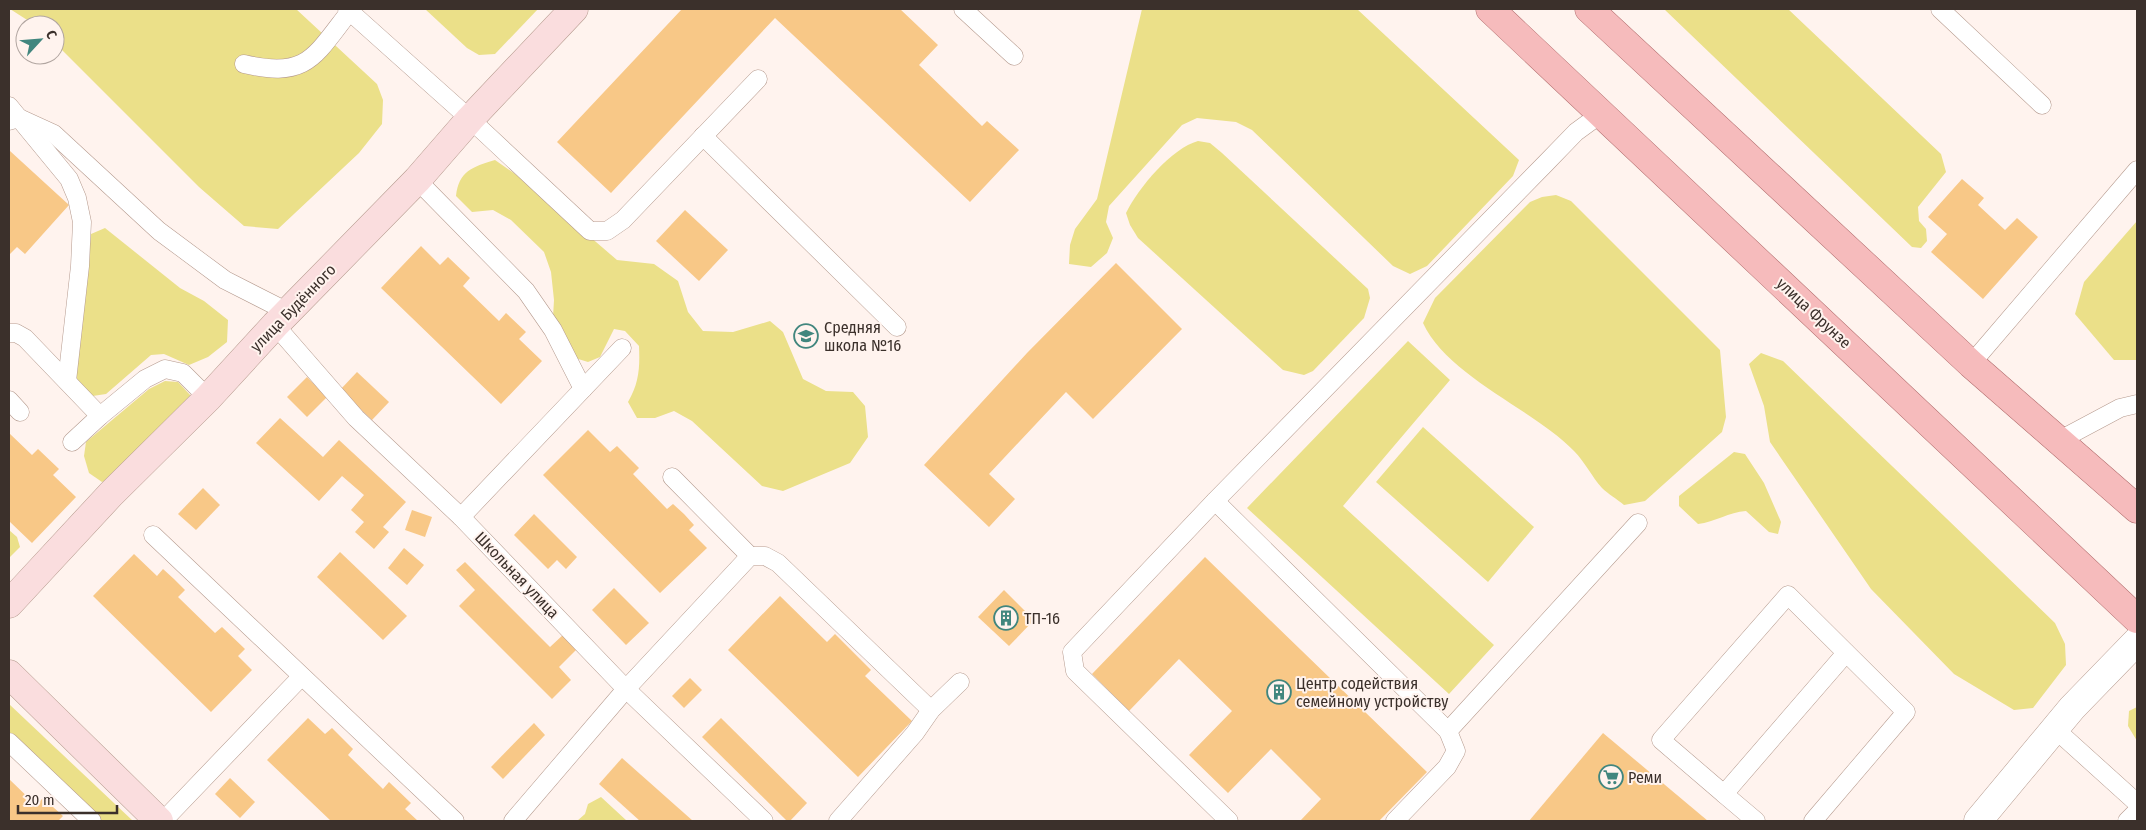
<svg xmlns="http://www.w3.org/2000/svg" width="2146" height="830" viewBox="0 0 2146 830" font-family="'Fira Sans Condensed',sans-serif">
<style>
.green{fill:#ebe089}
.building{fill:#f8c887}
.lines{fill:none;stroke-linecap:round;stroke-linejoin:round}
.lane-casing{stroke:#b59a8e;stroke-width:19}
.street-casing{stroke:#b59a8e;stroke-width:29}
.secondary-casing{stroke:#b59a8e;stroke-width:29}
.primary-casing{stroke:#b16d6d;stroke-width:29}
.lane{stroke:#fff;stroke-width:18}
.street{stroke:#fff;stroke-width:28}
.secondary{stroke:#faddde;stroke-width:28}
.primary{stroke:#f6bbbc;stroke-width:28}
.labels{text-anchor:middle;dominant-baseline:central;stroke-width:4;stroke-linejoin:round;paint-order:stroke}
.street-label{font-size:16px;fill:#3b302b;stroke:#fff3ee}
.poi-label{font-size:16px;fill:#3b302b;stroke:#fff3ee;text-anchor:start}
</style>
<rect width="100%" height="100%" fill="#fff3ee"/>
<g class="green">
<polygon points="10,9 296,9 377,84 383,100 382,124 359,153 278,229 244,226 199,187 55,43 55,25 35,25"/>
<polygon points="425,9 538,9 495,54 479,55 467,48"/>
<polygon points="1142,9 1357,9 1519,160 1513,176 1427,266 1410,274 1393,266 1252,130 1236,122 1197,118 1182,125 1109,206 1106,222 1113,238 1107,253 1091,267 1069,264 1070,245 1075,229 1097,199"/>
<polygon points="1664,9 1788,9 1941,154 1946,172 1918,207 1919,221 1926,229 1927,241 1921,248 1912,247"/>
<path d="M1198 141 1210 143 1222 153 1368 289 1370 298 1364 318 1313 371 1304 375 1283 370 1138 238 1130 225 1126 213C1138 188 1172 148 1198 141Z"/>
<path d="M495 160 525 181 617 260 654 264 678 281 688 312 703 331 733 332 770 321 783 332 803 379 826 391 853 392 865 406 868 437 850 463 783 491 762 486 692 421 674 411 655 418H637L628 402C639 383 640 368 639 346L625 331 614 329 600 357 588 362 575 358 553 317 554 300 551 272 544 252 511 220 493 210 472 212 456 196C459 171 472 167 495 160Z"/>
<path d="M1556 195 1571 201 1720 350 1726 417 1722 432 1645 501 1624 505C1617 499 1608 494 1602 488 1592 477 1585 462 1574 451 1533 409 1447 376 1423 323L1435 298 1530 202 1542 197Z"/>
<polygon points="2137,221 2137,360 2114,360 2075,314 2084,282"/>
<polygon points="105,228 180,288 204,301 228,320 227,342 208,357 189,365 164,354 151,355 106,394 86,397 76,381 91,234"/>
<polygon points="1408,341 1450,380 1343,506 1494,645 1449,694 1247,508"/>
<polygon points="1761,353 1783,361 2055,623 2065,644 2066,665 2033,708 2014,710 1954,674 1871,589 1770,442 1764,406 1749,364"/>
<polygon points="165,381 178,382 192,397 123,474 102,482 89,473 84,456 86,442 149,389"/>
<polygon points="1423,427 1534,527 1488,582 1376,482"/>
<path d="M1734 452 1745 454 1764 483 1781 522 1778 534 1769 532 1746 511C1729 512 1715 522 1698 524L1679 506V496Z"/>
<polygon points="9,530 17,537 20,547 9,558"/>
<polygon points="9,704 133,821 97,821 9,737"/>
<polygon points="2137,707 2137,741 2128,726 2129,711"/>
<polygon points="601,797 627,821 577,821 585,814 588,804"/>
</g>
<g class="building">
<polygon points="682,9 900,9 938,45 919,65 982,126 987,121 1019,150 970,202 775,18 611,193 557,142"/>
<polygon points="10,151 69,205 25,254 17,247 9,255"/>
<polygon points="1962,179 1984,198 1978,205 2005,230 2017,218 2038,237 1983,299 1931,252 1947,234 1928,217"/>
<polygon points="685,210 728,250 699,281 656,241"/>
<polygon points="421,246 440,265 448,257 470,278 463,286 499,321 506,313 526,332 519,339 542,361 501,404 381,288"/>
<polygon points="1116,263 1182,329 1093,419 1066,392 989,474 1015,499 989,527 924,465 1027,353"/>
<polygon points="357,372 389,402 372,420 340,390"/>
<polygon points="307,377 327,397 307,417 287,397"/>
<polygon points="280,418 323,457 339,440 406,502 383,527 389,532 374,549 355,532 364,522 351,510 364,495 342,476 319,501 256,443"/>
<polygon points="588,430 610,452 617,446 639,468 633,474 667,509 673,504 684,514 694,525 689,530 707,548 660,593 543,475"/>
<polygon points="9,433 32,455 38,449 59,469 53,475 76,497 32,543 9,521"/>
<polygon points="203,488 220,505 196,530 178,514"/>
<polygon points="412,510 432,517 425,537 405,530"/>
<polygon points="534,514 577,557 566,569 557,560 548,569 514,535"/>
<polygon points="404,548 424,565 407,585 388,568"/>
<polygon points="340,552 407,616 383,640 317,577"/>
<polygon points="134,554 157,576 163,569 174,579 185,590 178,597 215,633 222,627 245,649 238,656 252,670 211,712 93,596"/>
<polygon points="1205,557 1427,772 1379,821 1300,821 1321,799 1271,749 1228,793 1189,755 1232,711 1179,659 1129,711 1092,674"/>
<polygon points="465,562 550,647 564,634 578,648 559,667 571,680 552,699 459,606 475,590 456,570"/>
<polygon points="614,588 649,623 626,645 592,610"/>
<polygon points="1004,590 1034,620 1009,646 978,617"/>
<polygon points="780,596 827,642 835,634 871,670 865,676 912,721 858,777 728,650"/>
<polygon points="690,678 702,690 684,708 672,696"/>
<polygon points="308,718 325,734 332,728 353,749 348,755 383,789 389,782 411,803 405,809 418,821 331,821 267,760"/>
<polygon points="721,718 807,803 790,821 787,821 702,737"/>
<polygon points="534,723 545,735 503,779 491,767"/>
<polygon points="1603,733 1708,821 1529,821"/>
<polygon points="622,758 693,821 640,821 599,784"/>
<polygon points="230,778 255,802 240,818 215,794"/>
<polygon points="9,779 36,805 43,798 63,816 58,821 9,821"/>
</g>
<g class="lines">
<g class="lane-casing">
<g id="lane">
<polyline points="347,9 470,119 590,231 607,231 623,220 758,79"/>
<polyline points="963,9 1014,56"/>
<polyline points="1940,9 2042,105"/>
<path d="M244 64C307 79 314 57 350 11"/>
<polyline points="9,106 69,179 77,198 82,222 80,266 67,381"/>
<polyline points="9,121 19,118 54,134 159,231 225,280 288,312"/>
<polyline points="703,136 897,327"/>
<polyline points="417,180 526,291 553,330 583,389"/>
<polyline points="275,325 356,418 461,517 626,689 764,821"/>
<polyline points="9,333 16,333 25,338 100,416 145,379 165,369 183,373 208,398"/>
<polyline points="1971,364 2137,170"/>
<polyline points="9,400 20,412"/>
<polyline points="2060,440 2120,408 2137,404"/>
<polyline points="72,442 100,416"/>
<polyline points="672,477 750,556"/>
<polyline points="1215,501 1448,731 1638,523"/>
<polyline points="461,517 622,348"/>
<polyline points="153,535 455,821"/>
<polyline points="2055,729 2137,803"/>
<polyline points="9,742 92,821"/>
<polyline points="1724,794 1661,740 1788,595 1906,712 1813,821"/>
<polyline points="163,821 301,677"/>
<polyline points="513,821 626,689 750,556 765,556 778,563 931,710"/>
<polyline points="838,821 915,733 931,710 960,682"/>
<polyline points="1229,821 1075,671 1072,652 1215,501 1545,164 1576,132 1602,113"/>
<polyline points="1395,821 1447,767 1456,751 1448,731"/>
<polyline points="1756,821 1724,794 1846,653"/>
<polyline points="2127,821 2137,811"/>
</g>
</g>
<g class="street-casing">
<polyline id="street" points="1978,821 2072,708 2137,641"/>
</g>
<g class="secondary-casing">
<g id="secondary">
<polyline points="9,604 111,494 208,398 275,325 417,180 470,119 574,9"/>
<polyline points="9,674 159,821"/>
</g>
</g>
<g class="primary-casing">
<g id="primary">
<polyline points="1490,9 2137,619"/>
<polyline points="1589,9 1971,364 2137,509"/>
</g>
</g>
<use href="#lane" class="lane"/>
<use href="#street" class="street"/>
<use href="#secondary" class="secondary"/>
<use href="#primary" class="primary"/>
</g>
<defs>
<g id="school-ring" transform="scale(1.25)"><circle r="9.5" fill="#fff3ee" stroke="#41867e" stroke-width="1.5"/><path d="M0-5L7-2L0 1L-7-2ZM-4 1L0 2.5L4 1V4Q0 6-4 4Z" fill="#41867e"/></g>
<g id="building-ring" transform="scale(1.25)"><circle r="9.5" fill="#fff3ee" stroke="#41867e" stroke-width="1.5"/><path d="M-4-6H4V6H1V3H-1V6H-4ZM-2.5-4.3h1.7v1.8h-1.7ZM.8-4.3h1.7v1.8H.8ZM-2.5-1h1.7V.8h-1.7ZM.8-1h1.7V.8H.8Z" fill="#41867e"/></g>
<g id="supermarket-ring" transform="scale(1.25)"><circle r="9.5" fill="#fff3ee" stroke="#41867e" stroke-width="1.5"/><path d="M-6-5.5h2.5l.6 2H6L4.5 2H-2.5L-4.4-4H-6ZM-1.5 3.2a1.3 1.3 0 1 0 .1 0ZM3 3.2a1.3 1.3 0 1 0 .1 0Z" fill="#41867e"/></g>
</defs>
<g fill-rule="evenodd">
<use href="#school-ring" x="806" y="336"/>
<use href="#building-ring" x="1006" y="618"/>
<use href="#building-ring" x="1279" y="692"/>
<use href="#supermarket-ring" x="1611" y="777"/>
</g>
<g class="labels">
<g class="street-label">
<text transform="translate(293 308) rotate(-46)">улица Будённого</text>
<text transform="translate(1814 313) rotate(43)">улица Фрунзе</text>
<text transform="translate(517 575) rotate(46)">Школьная улица</text>
</g>
<g class="poi-label">
<text x="824" y="327">Средняя<tspan x="824" dy="18">школа №16</tspan></text>
<text x="1024" y="618">ТП-16</text>
<text x="1296" y="683">Центр содействия<tspan x="1296" dy="18">семейному устройству</tspan></text>
<text x="1628" y="777">Реми</text>
</g>
</g>
<rect width="2146" height="830" fill="none" stroke="#3b302b" stroke-width="20"/>
<g transform="translate(40 40) rotate(64)"><circle r="24" fill="#fff3ee" stroke="#b1a5a0"/>
<path d="M0-4L9 19L0 12L-9 19Z" fill="#41867e"/>
<text y="-8" font-size="14" font-weight="bold" text-anchor="middle" fill="#3b302b">С</text>
</g>
<path d="M18 805v8h99v-8" fill="none" stroke="#3b302b" stroke-width="2.5"/>
<text x="25" y="805" font-size="15" fill="#3b302b" stroke="#fff3ee" stroke-width="4" paint-order="stroke">20 m</text>
</svg>
